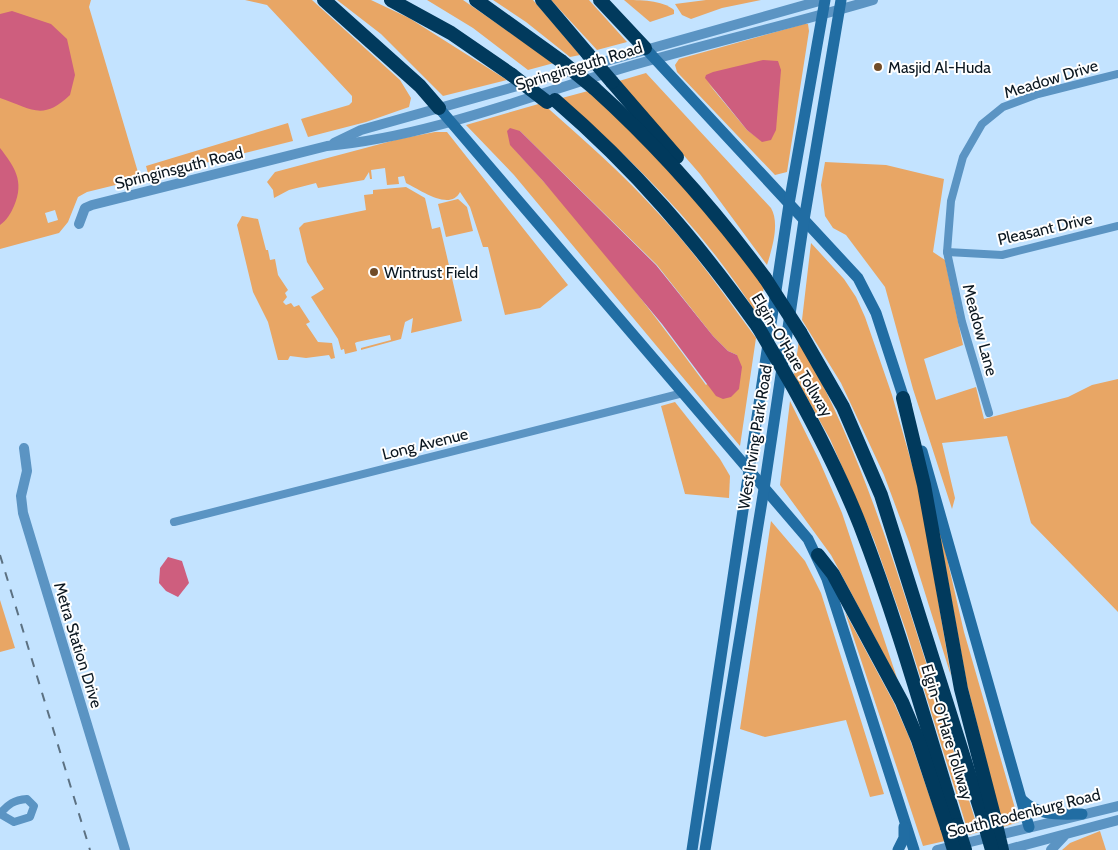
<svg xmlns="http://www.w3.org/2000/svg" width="1118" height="850" viewBox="0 0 1118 850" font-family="Cabin,sans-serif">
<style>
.green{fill:#e8a665;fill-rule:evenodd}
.water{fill:#ce5e7e}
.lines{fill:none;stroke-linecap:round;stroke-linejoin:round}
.minor{stroke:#5b94c3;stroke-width:8}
.tertiary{stroke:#5b94c3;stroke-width:10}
.secondary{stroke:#216da3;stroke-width:11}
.motorway{stroke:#013a5d;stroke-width:14}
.rail{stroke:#5c7182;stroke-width:2;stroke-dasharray:9 9;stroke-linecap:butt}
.motorway-bridge{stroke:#013a5d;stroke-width:14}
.poi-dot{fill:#714c28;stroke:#fff;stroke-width:2}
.labels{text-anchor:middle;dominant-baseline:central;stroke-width:4;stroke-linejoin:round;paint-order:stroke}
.street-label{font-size:16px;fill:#0b1720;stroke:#fff}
.poi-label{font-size:16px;fill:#0b1720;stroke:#fff;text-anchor:start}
</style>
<rect width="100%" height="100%" fill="#c3e3ff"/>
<g class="green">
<path d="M0 0H91L89 7 140 179 87 192 78 197 68 222 59 233 0 249ZM55 210 58 220 48 223 45 213Z"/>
<polygon points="245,0 312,0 400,80 411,98 409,107 366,122 308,137 301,119 349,105 352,102 352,96 267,5"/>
<polygon points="337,0 371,0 409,18 507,80 443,96 381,34"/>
<polygon points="427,0 463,0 554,63 528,70 473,28"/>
<polygon points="493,0 533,0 580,55 570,57 526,22"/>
<polygon points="551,0 589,0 627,42 597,50"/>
<path d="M624 0C640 0 662 0 674 10V14L650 22Z"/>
<polygon points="706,0 761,0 722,8 691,19 682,15 675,4"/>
<path d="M804 24H808L809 31 787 172 775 175 677 72 675 65 679 59ZM708 83 762 141 747 130Z"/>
<path d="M646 73 771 208C780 223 772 249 767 265L700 174 619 81Z"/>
<path d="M588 91 635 135 709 215 764 286 759 318C706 232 637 164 562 98Z"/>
<path d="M542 103C583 139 623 174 659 214 695 252 725 296 756 338L740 446 514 175 466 125ZM520 131 657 265 713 336 728 351 737 355 706 385C647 304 584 224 515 150Z"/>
<polygon points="288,123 293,141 149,177 146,166"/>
<path d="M435 132H447L568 285 540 308 505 315 488 247H483L470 207 460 192C450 212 419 189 406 183L404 176 398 177 399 184 387 185 385 168 371 170 372 179H370L369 172 364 180 318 188 316 183 289 190 274 198 273 190 267 182 275 172 399 139Z"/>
<polygon points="825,162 886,165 944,179 933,252 945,260 963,345 924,359 936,400 976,387 984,419 1068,397 1092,385 1118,379 1118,612 1031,523 1007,436 942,443 955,498 952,509 913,389 885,287 846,235 833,228 825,216 821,185"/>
<polygon points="406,187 425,198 432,229 440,227 462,321 411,333 413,318 405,322 401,339 361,350 361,348 391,340 390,335 357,342 355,343 357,351 345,354 344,349 341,350 338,339 311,297 324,289 307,262 299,228 304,223 366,210 364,195 373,194 373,190"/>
<polygon points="458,199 467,207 473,231 446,237 438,204"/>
<polygon points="242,216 258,219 266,250 268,250 270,260 275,259 278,275 288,290 285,293 287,297 283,302 286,305 291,303 294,307 299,305 310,322 306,324 318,342 332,343 335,358 331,359 329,355 306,358 290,356 288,360 278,360 268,322 253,292 237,225"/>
<polygon points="811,243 844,279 856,297 865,317 892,395 919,489 951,676 909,542 884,475 841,383 802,320"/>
<path d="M799 340C853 436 884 530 917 634 938 700 958 766 979 832L969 835 906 631 874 540 830 439 794 375Z"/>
<polygon points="790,401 819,460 842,513 898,681 831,555 780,485"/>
<polygon points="675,402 720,459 730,476 729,498 685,494 661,406"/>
<polygon points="936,515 937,515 964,632 1019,822 1003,827 967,684"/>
<polygon points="771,521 805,561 821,593 884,794 870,797 846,720 765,737 740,729"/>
<polygon points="0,600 15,648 0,652"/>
<polygon points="845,612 894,703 909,737 945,841 923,846"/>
<polygon points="1100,831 1106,850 1062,850 1070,843"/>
</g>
<g class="water">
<path d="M12 11 51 24 67 39 75 75 70 95C42 122 31 108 0 98V14Z"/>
<polygon points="763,60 778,61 781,70 776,130 771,140 762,142 747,130 705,78 706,75 713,72"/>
<polygon points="510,128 520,131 656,265 713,336 728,351 737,355 742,367 739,389 731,397 723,399 716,396 662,324 543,181 510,145 507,131"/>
<path d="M0 148C14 166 25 181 14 206 11 213 7 220 0 225Z"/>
<polygon points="168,557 182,561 189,583 178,597 166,591 159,583 160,568"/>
</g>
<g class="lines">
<g class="minor">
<polyline points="947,252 1002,255 1118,226"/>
<polyline points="989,413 962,322 947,252 951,201 963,157 982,124 1003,107 1038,94 1118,74"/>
<polyline points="174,522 683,393"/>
<path d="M0 814 14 822 30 817 34 806 27 799C14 800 8 804 0 814"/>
</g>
<g class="tertiary">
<polyline points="334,143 361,130 823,0"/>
<path d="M79 224 85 208 92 205 327 146C425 137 525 98 620 69 704 44 789 25 873 0"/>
<polyline points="24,448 27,471 21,496 23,513 125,850"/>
<polyline points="937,850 1118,806"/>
<polyline points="1006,850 1118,820"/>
<polyline points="1051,850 1064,836"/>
</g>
<g class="secondary">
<polyline points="645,48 858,278 876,313 906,405"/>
<polyline points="439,108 808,539 827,579 914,850"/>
<polyline points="922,451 1029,827"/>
<path d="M1022 800C1039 817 1060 814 1082 814"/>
<polyline points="692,850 789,204 825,0"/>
<polyline points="705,850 764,489 804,220 841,0"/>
<polyline points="898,850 904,838 904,827"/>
</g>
<g class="motorway">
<polyline points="324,0 420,86 439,108"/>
<polyline points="391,0 451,33 512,75"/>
<polyline points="476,0 561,61"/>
<polyline points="542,0 588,54"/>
<polyline points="600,0 645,48"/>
<polyline points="612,82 677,157"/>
<path d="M594 88C658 146 714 209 765 278"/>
<path d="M555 100C635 169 696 240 758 327"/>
<polyline points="800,332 843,407 881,495 983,818"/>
<path d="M792 385C817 430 841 477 860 525 898 623 926 725 957 825"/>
<polyline points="903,398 924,485 961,689 994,816"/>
<polyline points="818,555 833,574 902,702 918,740 947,827"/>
</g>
<polyline class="rail" points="0,555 90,850"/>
<g class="motorway-bridge">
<polyline points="588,54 612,82"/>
<polyline points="561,61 594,88"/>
<polyline points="512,75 547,102"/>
<polyline points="765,278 800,332"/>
<polyline points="758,327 792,385"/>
<polyline points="994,816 1002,850"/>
<polyline points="983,818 992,850"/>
<polyline points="957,825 965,850"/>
<polyline points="947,827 954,850"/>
</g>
</g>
<g class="poi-dot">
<circle cx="878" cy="67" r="5"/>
<circle cx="374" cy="272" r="5"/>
</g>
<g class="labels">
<g class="street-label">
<text transform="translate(579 66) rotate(-17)">Springinsguth Road</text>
<text transform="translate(1051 79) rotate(-17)">Meadow Drive</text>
<text transform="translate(179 168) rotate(-14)">Springinsguth Road</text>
<text transform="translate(1045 229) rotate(-13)">Pleasant Drive</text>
<text transform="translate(980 330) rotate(75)">Meadow Lane</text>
<text transform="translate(792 355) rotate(59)">Elgin-O'Hare Tollway</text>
<text transform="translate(755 437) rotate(-81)">West Irving Park Road</text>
<text transform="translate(425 444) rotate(-14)">Long Avenue</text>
<text transform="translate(78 645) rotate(73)">Metra Station Drive</text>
<text transform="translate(947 732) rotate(73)">Elgin-O'Hare Tollway</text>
<text transform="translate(1024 813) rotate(-14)">South Rodenburg Road</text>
</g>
<g class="poi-label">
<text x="888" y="67">Masjid Al-Huda</text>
<text x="384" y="272">Wintrust Field</text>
</g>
</g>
</svg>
